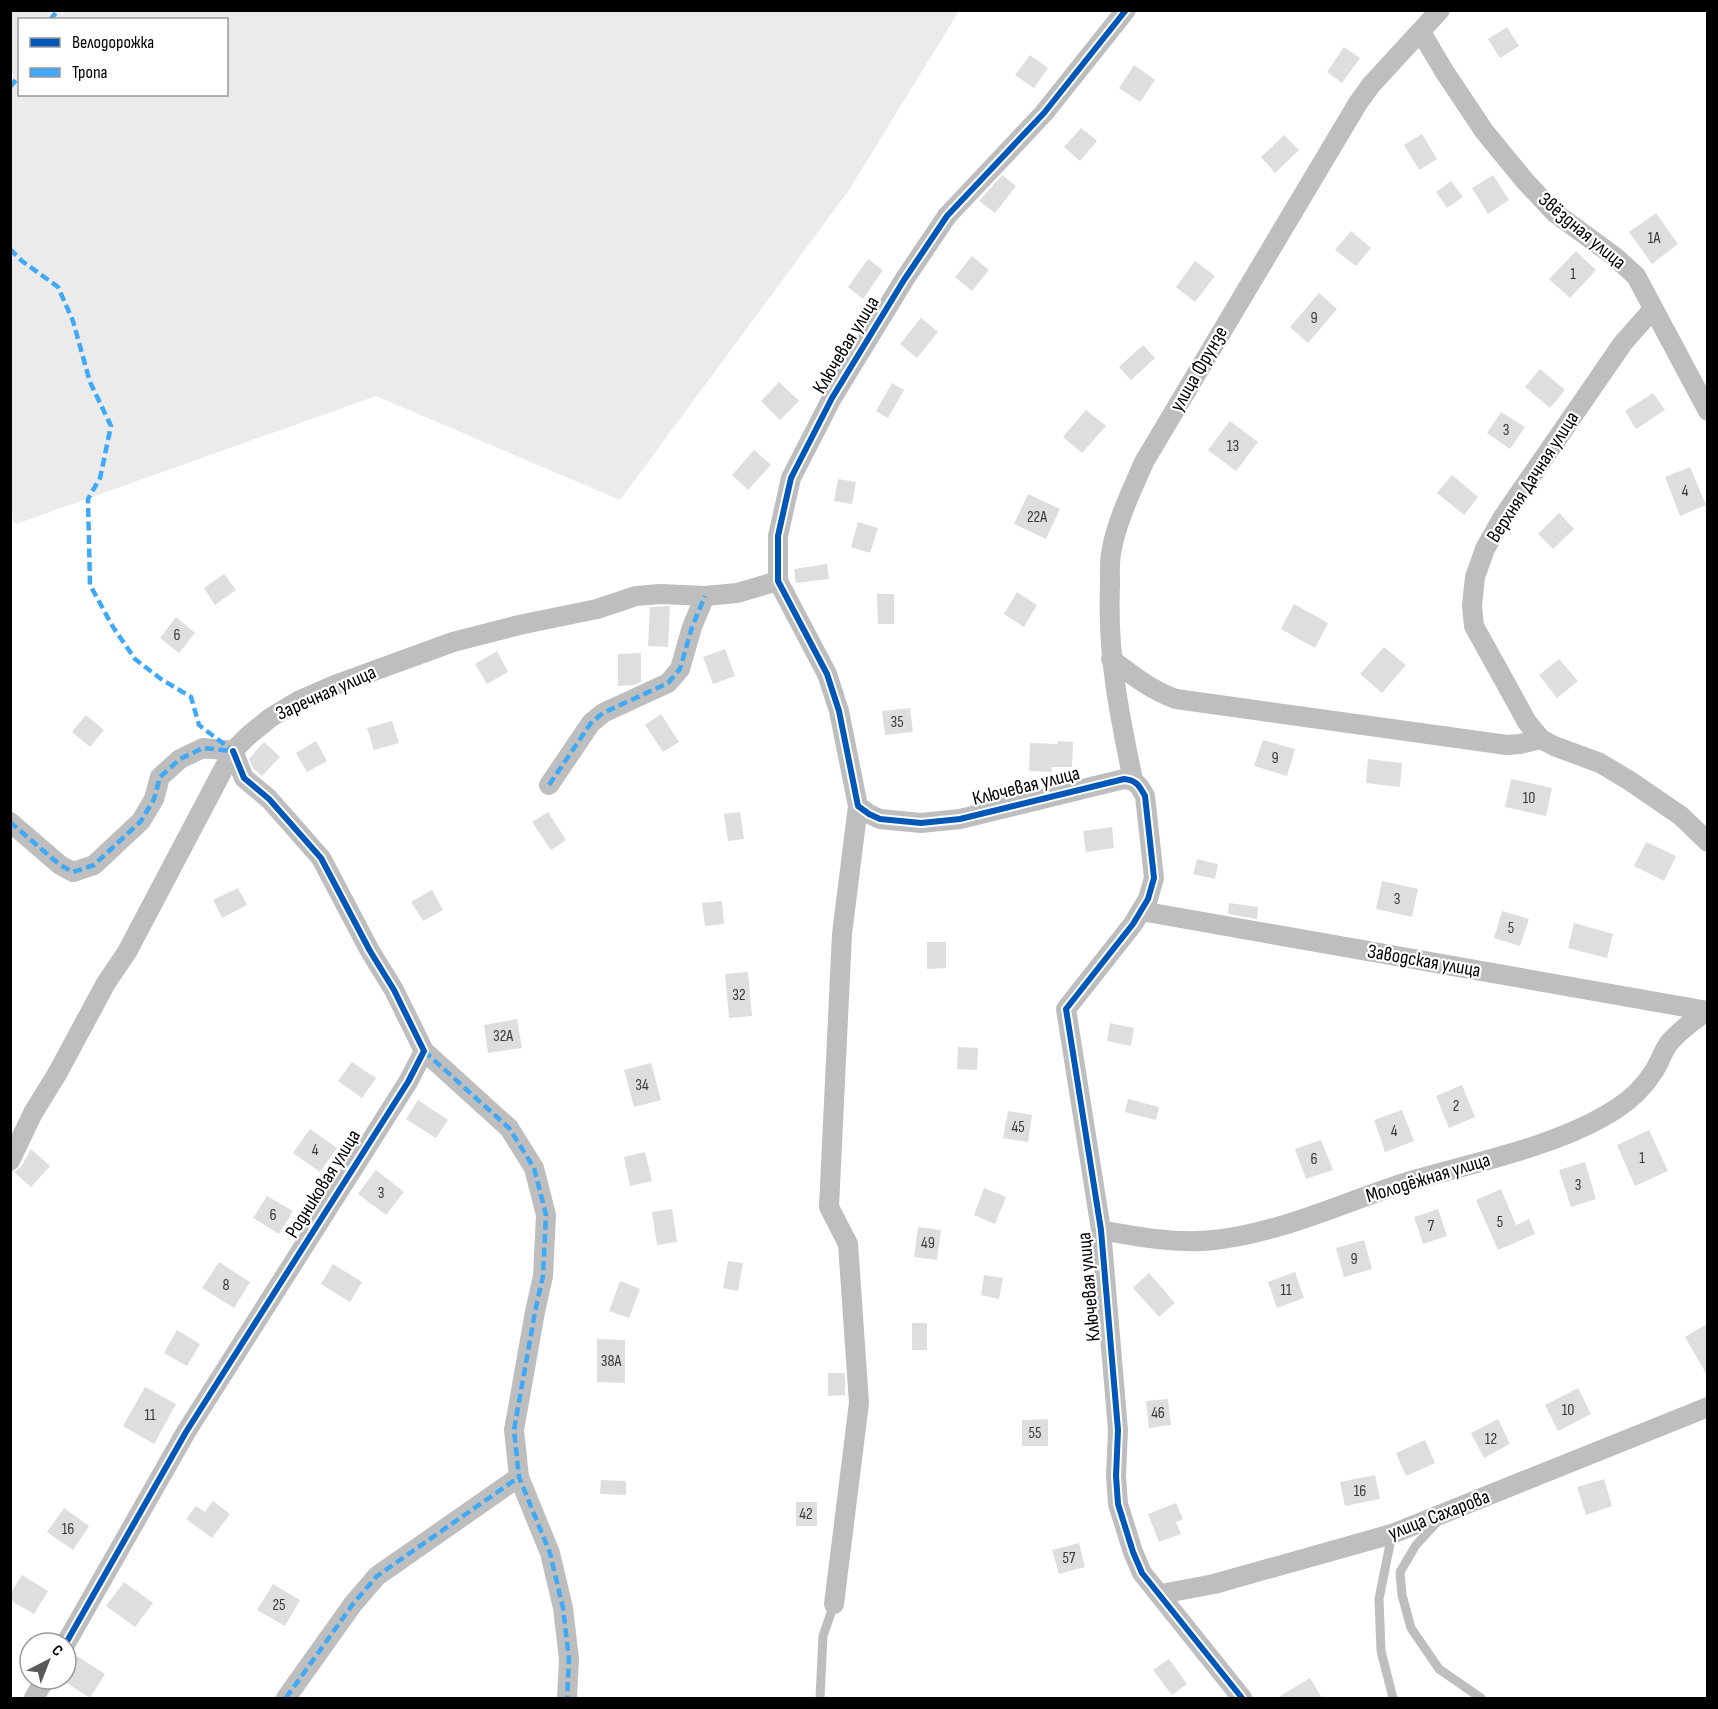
<svg xmlns="http://www.w3.org/2000/svg" width="1718" height="1709" viewBox="0 0 1718 1709" font-family="'Sofia Sans Condensed',sans-serif">
<style>
.green{fill:#ebebeb;fill-rule:evenodd}
.building{fill:#dedede}
.lines{fill:none;stroke-linecap:round;stroke-linejoin:round}
.lane{stroke:#bebebe;stroke-width:9}
.street{stroke:#bebebe;stroke-width:20}
.quiet{stroke:#3fa9f5;stroke-width:4.5;stroke-dasharray:9 4.5;stroke-linecap:butt}
.cycleway-casing{stroke:#fff;stroke-width:10}
.cycleway{stroke:#0057b8;stroke-width:6}
.labels{text-anchor:middle;dominant-baseline:central;stroke-width:4.5;stroke-linejoin:round;paint-order:stroke}
.number-label{font-size:16px;fill:#383838}
.street-label{font-size:20px;fill:#000;stroke:#fff}
</style>
<rect width="100%" height="100%" fill="#fff"/>
<path class="green" d="M11 10H959V11L849 190 620 500 376 396 16 524 10 516ZM20 20H226V94H20Z"/>
<g class="building">
<polygon points="1507,27 1519,46 1500,58 1488,39"/>
<polygon points="1344,47 1360,58 1342,83 1327,72"/>
<polygon points="1030,55 1048,68 1034,88 1015,75"/>
<polygon points="1134,65 1155,80 1140,102 1119,88"/>
<polygon points="1081,128 1097,141 1080,161 1064,147"/>
<polygon points="1422,134 1437,159 1419,170 1404,145"/>
<polygon points="1284,135 1299,150 1275,173 1261,157"/>
<polygon points="1002,175 1016,186 995,213 979,201"/>
<polygon points="1493,175 1509,200 1488,214 1472,188"/>
<polygon points="1451,181 1463,197 1447,208 1436,192"/>
<polygon points="1656,213 1678,244 1652,264 1629,232"/>
<polygon points="1351,231 1371,248 1356,266 1335,250"/>
<polygon points="1576,251 1596,270 1570,298 1549,279"/>
<polygon points="972,256 989,270 972,291 955,277"/>
<polygon points="868,259 883,270 863,299 848,287"/>
<polygon points="1195,261 1215,276 1195,302 1176,287"/>
<polygon points="1319,293 1337,309 1308,343 1290,327"/>
<polygon points="921,318 938,332 917,358 900,344"/>
<polygon points="1143,345 1155,358 1131,380 1119,367"/>
<polygon points="1540,369 1565,390 1550,408 1525,387"/>
<polygon points="779,382 799,401 780,420 761,401"/>
<polygon points="892,383 904,390 888,418 876,411"/>
<polygon points="1653,393 1665,410 1636,429 1625,411"/>
<polygon points="1086,410 1106,426 1082,453 1063,437"/>
<polygon points="1501,412 1525,427 1510,449 1487,433"/>
<polygon points="1230,421 1258,442 1236,471 1208,450"/>
<polygon points="754,450 771,465 748,490 732,475"/>
<polygon points="1690,467 1706,505 1680,516 1665,477"/>
<polygon points="1452,475 1478,497 1464,515 1437,493"/>
<polygon points="838,479 856,482 852,504 834,501"/>
<polygon points="1028,494 1060,509 1046,539 1014,524"/>
<polygon points="1559,513 1574,529 1553,549 1538,534"/>
<polygon points="858,522 878,528 870,553 851,547"/>
<polygon points="827,564 829,579 796,583 794,569"/>
<polygon points="224,574 236,590 215,605 204,588"/>
<polygon points="1017,592 1037,605 1024,627 1004,614"/>
<polygon points="877,594 894,594 894,624 878,624"/>
<polygon points="1294,604 1328,623 1315,648 1281,629"/>
<polygon points="670,606 668,647 648,646 650,607"/>
<polygon points="176,617 195,633 179,653 160,638"/>
<polygon points="1384,647 1406,665 1382,693 1360,674"/>
<polygon points="725,649 735,676 713,684 703,657"/>
<polygon points="497,651 508,672 487,684 475,664"/>
<polygon points="641,653 641,682 634,685 618,686 618,654"/>
<polygon points="1559,659 1578,681 1557,698 1539,675"/>
<polygon points="910,708 913,732 885,735 882,711"/>
<polygon points="661,714 679,742 663,752 645,725"/>
<polygon points="86,715 104,730 90,747 72,732"/>
<polygon points="392,721 399,743 374,750 367,728"/>
<polygon points="1263,740 1295,749 1287,776 1254,766"/>
<polygon points="316,741 327,761 307,772 296,753"/>
<polygon points="1058,741 1073,742 1072,767 1052,767 1052,772 1029,771 1030,743 1058,744"/>
<polygon points="264,742 280,757 262,776 253,768 249,759"/>
<polygon points="1368,759 1402,763 1400,787 1366,783"/>
<polygon points="1511,779 1552,788 1546,816 1505,807"/>
<polygon points="548,812 566,840 551,850 532,822"/>
<polygon points="740,812 744,839 728,841 724,814"/>
<polygon points="1112,827 1114,848 1086,852 1083,831"/>
<polygon points="1646,842 1676,856 1664,881 1634,866"/>
<polygon points="1197,859 1218,864 1215,879 1193,874"/>
<polygon points="1382,881 1418,889 1412,917 1376,909"/>
<polygon points="238,888 247,905 222,918 213,900"/>
<polygon points="432,890 443,910 423,921 411,902"/>
<polygon points="722,901 724,924 705,926 702,903"/>
<polygon points="1229,903 1258,907 1257,919 1228,914"/>
<polygon points="1502,911 1529,919 1520,946 1494,938"/>
<polygon points="1574,923 1613,934 1607,958 1568,948"/>
<polygon points="927,942 946,942 946,968 927,969"/>
<polygon points="748,972 752,1016 729,1018 725,974"/>
<polygon points="517,1019 522,1048 488,1053 484,1025"/>
<polygon points="1110,1023 1134,1028 1131,1046 1107,1041"/>
<polygon points="958,1047 978,1048 977,1070 957,1069"/>
<polygon points="352,1062 376,1078 362,1098 338,1081"/>
<polygon points="651,1063 661,1100 634,1107 624,1070"/>
<polygon points="1462,1085 1475,1117 1449,1128 1436,1096"/>
<polygon points="1128,1099 1159,1107 1156,1120 1125,1112"/>
<polygon points="418,1100 448,1120 436,1138 406,1119"/>
<polygon points="1402,1110 1414,1141 1385,1152 1374,1120"/>
<polygon points="1008,1111 1032,1115 1028,1142 1003,1138"/>
<polygon points="310,1129 337,1148 320,1172 293,1153"/>
<polygon points="1649,1130 1668,1171 1635,1186 1617,1145"/>
<polygon points="1321,1140 1333,1170 1306,1179 1295,1149"/>
<polygon points="31,1149 50,1166 31,1187 14,1172 21,1167"/>
<polygon points="645,1152 652,1181 630,1186 624,1157"/>
<polygon points="1585,1162 1596,1199 1571,1207 1559,1170"/>
<polygon points="376,1170 404,1192 386,1215 358,1194"/>
<polygon points="984,1188 1006,1197 995,1224 974,1215"/>
<polygon points="1501,1189 1516,1225 1529,1219 1535,1234 1498,1250 1476,1200"/>
<polygon points="267,1196 293,1211 279,1234 253,1218"/>
<polygon points="672,1209 677,1242 657,1245 652,1212"/>
<polygon points="1438,1209 1447,1236 1423,1244 1414,1217"/>
<polygon points="918,1227 941,1230 937,1260 914,1257"/>
<polygon points="1364,1240 1372,1269 1344,1277 1336,1248"/>
<polygon points="728,1261 743,1263 738,1291 723,1288"/>
<polygon points="219,1262 250,1282 234,1308 202,1288"/>
<polygon points="333,1264 362,1282 350,1302 321,1284"/>
<polygon points="1295,1272 1304,1298 1277,1308 1268,1282"/>
<polygon points="1149,1273 1175,1303 1159,1317 1133,1288"/>
<polygon points="984,1275 1003,1278 999,1299 981,1295"/>
<polygon points="620,1281 640,1289 629,1318 609,1311"/>
<rect x="912" y="1323" width="15" height="27"/>
<polygon points="1707,1324 1707,1375 1685,1337"/>
<polygon points="177,1330 200,1344 187,1366 164,1353"/>
<polygon points="597,1339 625,1340 625,1383 597,1382"/>
<polygon points="828,1373 845,1373 845,1395 828,1396"/>
<polygon points="145,1387 176,1404 154,1444 123,1426"/>
<polygon points="1578,1388 1591,1414 1558,1431 1545,1405"/>
<polygon points="1168,1399 1171,1425 1149,1428 1146,1401"/>
<polygon points="1048,1419 1048,1446 1022,1446 1022,1420"/>
<polygon points="1498,1419 1510,1444 1484,1458 1471,1433"/>
<polygon points="1425,1440 1435,1463 1406,1476 1396,1453"/>
<polygon points="1375,1475 1380,1499 1345,1506 1340,1482"/>
<polygon points="1604,1479 1612,1506 1586,1515 1577,1487"/>
<polygon points="601,1480 626,1481 626,1495 600,1494"/>
<polygon points="213,1501 230,1514 212,1538 186,1519 196,1506 205,1512"/>
<rect x="796" y="1502" width="21" height="24"/>
<polygon points="1176,1503 1183,1519 1176,1522 1181,1534 1159,1542 1148,1514"/>
<polygon points="64,1508 89,1526 73,1550 47,1532"/>
<polygon points="1079,1543 1085,1567 1059,1574 1052,1550"/>
<polygon points="22,1575 48,1591 34,1614 10,1600 10,1594"/>
<polygon points="124,1582 153,1603 135,1627 106,1606"/>
<polygon points="273,1584 300,1600 285,1626 257,1610"/>
<polygon points="77,1656 105,1674 90,1698 62,1680 66,1679 66,1674"/>
<polygon points="1169,1659 1187,1684 1172,1695 1153,1670"/>
<polygon points="1310,1678 1322,1698 1277,1698"/>
</g>
<g class="lines">
<g class="lane">
<polyline points="1439,1520 1416,1545 1400,1572 1402,1595 1411,1628 1439,1669 1481,1698"/>
<polyline points="1392,1534 1379,1599 1381,1651 1393,1698"/>
<polyline points="820,1698 823,1636 834,1604"/>
</g>
<g class="street">
<path d="M1126 10 1044 113 947 216 904 280 832 398 791 478 778 536V581L827 674 839 711 858 806 869 814 880 819 921 823 960 819 1124 779C1136 780 1139 785 1145 796L1154 878 1148 899 1133 924 1066 1009 1101 1230 1118 1430 1116 1476 1118 1504 1133 1552 1142 1573 1242 1698"/>
<polyline points="1421,32 1444,71 1484,131 1525,181 1555,213 1614,256 1636,276 1708,411"/>
<polyline points="1653,309 1623,343 1503,517 1485,549 1475,577 1472,605 1474,626 1527,722 1541,739 1554,746 1600,763 1630,781 1681,816 1708,842"/>
<path d="M1111 659C1132 675 1151 690 1176 699L1507 745 1520 744 1541 739"/>
<path d="M1133 780C1119 713 1107 654 1110 585 1110 573 1109 560 1112 548 1118 518 1132 490 1144 462L1358 103 1371 85 1440 10"/>
<polyline points="549,785 591,723 603,713 668,683 680,669 692,627 705,596"/>
<polyline points="10,822 60,865 73,872 94,865 141,821 154,799 160,777 180,759 203,748 233,751"/>
<polyline points="1141,911 1708,1011"/>
<polyline points="424,1051 509,1128 534,1168 546,1215 543,1276 535,1312 514,1430 519,1477 550,1553 563,1608 569,1659 567,1698"/>
<polyline points="10,1161 33,1113 57,1074 106,983 127,952 233,751 248,736 270,718 298,701 335,685 453,642 519,625 597,609 636,596 660,594 705,596 737,593 778,581"/>
<path d="M1101 1230C1138 1237 1176 1244 1214 1240 1279 1233 1340 1204 1401 1184 1469 1163 1556 1148 1616 1109 1632 1099 1644 1087 1654 1071 1660 1062 1663 1051 1669 1043 1680 1030 1694 1020 1707 1011"/>
<polyline points="1161,1594 1214,1584 1392,1534 1708,1407"/>
<polyline points="834,1604 859,1403 848,1244 829,1207 842,934 858,806"/>
<polyline points="66,1643 186,1432 408,1082 424,1051 394,990 370,951 321,858 269,799 244,778 233,751"/>
<polyline points="34,1698 45,1679"/>
<polyline points="286,1698 353,1604 377,1576 519,1477"/>
</g>
<g class="quiet">
<polyline points="50,20 58,10"/>
<polyline points="10,87 20,75"/>
<polyline points="10,249 22,261 58,287 73,321 90,382 111,426 100,478 88,499 90,585 113,627 135,659 161,679 191,697 199,725 233,751"/>
<polyline points="549,785 591,723 603,713 668,683 680,669 692,627 705,596"/>
<polyline points="10,822 60,865 73,872 94,865 141,821 154,799 160,777 180,759 203,748 233,751"/>
<polyline points="424,1051 509,1128 534,1168 546,1215 543,1276 535,1312 514,1430 519,1477 550,1553 563,1608 569,1659 567,1698"/>
<polyline points="286,1698 353,1604 377,1576 519,1477"/>
</g>
<g class="cycleway-casing">
<g id="cycleway">
<path d="M1126 10 1044 113 947 216 904 280 832 398 791 478 778 536V581L827 674 839 711 858 806 869 814 880 819 921 823 960 819 1124 779C1136 780 1139 785 1145 796L1154 878 1148 899 1133 924 1066 1009 1101 1230 1118 1430 1116 1476 1118 1504 1133 1552 1142 1573 1242 1698"/>
<polyline points="66,1643 186,1432 408,1082 424,1051 394,990 370,951 321,858 269,799 244,778 233,751"/>
</g>
</g>
<use href="#cycleway" class="cycleway"/>
</g>
<g class="labels">
<g class="number-label">
<text x="1654" y="238">1А</text>
<text x="1573" y="274">1</text>
<text x="1314" y="318">9</text>
<text x="1506" y="430">3</text>
<text x="1233" y="446">13</text>
<text x="1685" y="491">4</text>
<text x="1037" y="517">22А</text>
<text x="177" y="635">6</text>
<text x="897" y="722">35</text>
<text x="1275" y="758">9</text>
<text x="1529" y="798">10</text>
<text x="1397" y="899">3</text>
<text x="1511" y="928">5</text>
<text x="739" y="995">32</text>
<text x="503" y="1036">32А</text>
<text x="642" y="1085">34</text>
<text x="1456" y="1106">2</text>
<text x="1018" y="1127">45</text>
<text x="1394" y="1131">4</text>
<text x="315" y="1150">4</text>
<text x="1642" y="1158">1</text>
<text x="1314" y="1159">6</text>
<text x="1578" y="1185">3</text>
<text x="381" y="1193">3</text>
<text x="273" y="1215">6</text>
<text x="1500" y="1222">5</text>
<text x="1431" y="1226">7</text>
<text x="928" y="1243">49</text>
<text x="1354" y="1259">9</text>
<text x="226" y="1285">8</text>
<text x="1286" y="1290">11</text>
<text x="611" y="1361">38А</text>
<text x="1568" y="1410">10</text>
<text x="1158" y="1413">46</text>
<text x="150" y="1415">11</text>
<text x="1035" y="1433">55</text>
<text x="1491" y="1439">12</text>
<text x="1360" y="1491">16</text>
<text x="806" y="1514">42</text>
<text x="68" y="1529">16</text>
<text x="1069" y="1558">57</text>
<text x="279" y="1605">25</text>
</g>
<g class="street-label">
<text transform="translate(1582 231) rotate(40)">Звёздная улица</text>
<text transform="translate(846 345) rotate(-59)">Ключевая улица</text>
<text transform="translate(1199 369) rotate(-60)">улица Фрунзе</text>
<text transform="translate(1533 477) rotate(-57)">Верхняя Дачная улица</text>
<text transform="translate(326 693) rotate(-24)">Заречная улица</text>
<text transform="translate(1026 786) rotate(-14)">Ключевая улица</text>
<text transform="translate(1424 961) rotate(10)">Заводская улица</text>
<text transform="translate(1428 1178) rotate(-17)">Молодёжная улица</text>
<text transform="translate(323 1184) rotate(-58)">Родниковая улица</text>
<text transform="translate(1089 1287) rotate(-95)">Ключевая улица</text>
<text transform="translate(1439 1515) rotate(-21)">улица Сахарова</text>
</g>
</g>
<rect width="1718" height="1709" fill="none" stroke="#000000" stroke-width="24"/>
<rect x="18" y="18" width="210" height="78" fill="#ffffff" stroke="#999999" stroke-width="1.5"/>
<rect x="30" y="38" width="30" height="9" fill="#0057b8" stroke="#999999" stroke-width="1.5"/>
<text x="72" y="48" font-size="18" fill="#000000">Велодорожка</text>
<rect x="30" y="68" width="30" height="9" fill="#3fa9f5" stroke="#999999" stroke-width="1.5"/>
<text x="72" y="78" font-size="18" fill="#000000">Тропа</text>
<g transform="translate(48 1661) rotate(42)"><circle r="28" fill="#ffffff" stroke="#999999" stroke-width="1.5"/>
<path d="M0-4.5L10 22L0 15L-10 22Z" fill="#595959"/>
<text y="-9" font-size="16" font-weight="bold" text-anchor="middle" fill="#000000">С</text>
</g>
</svg>
